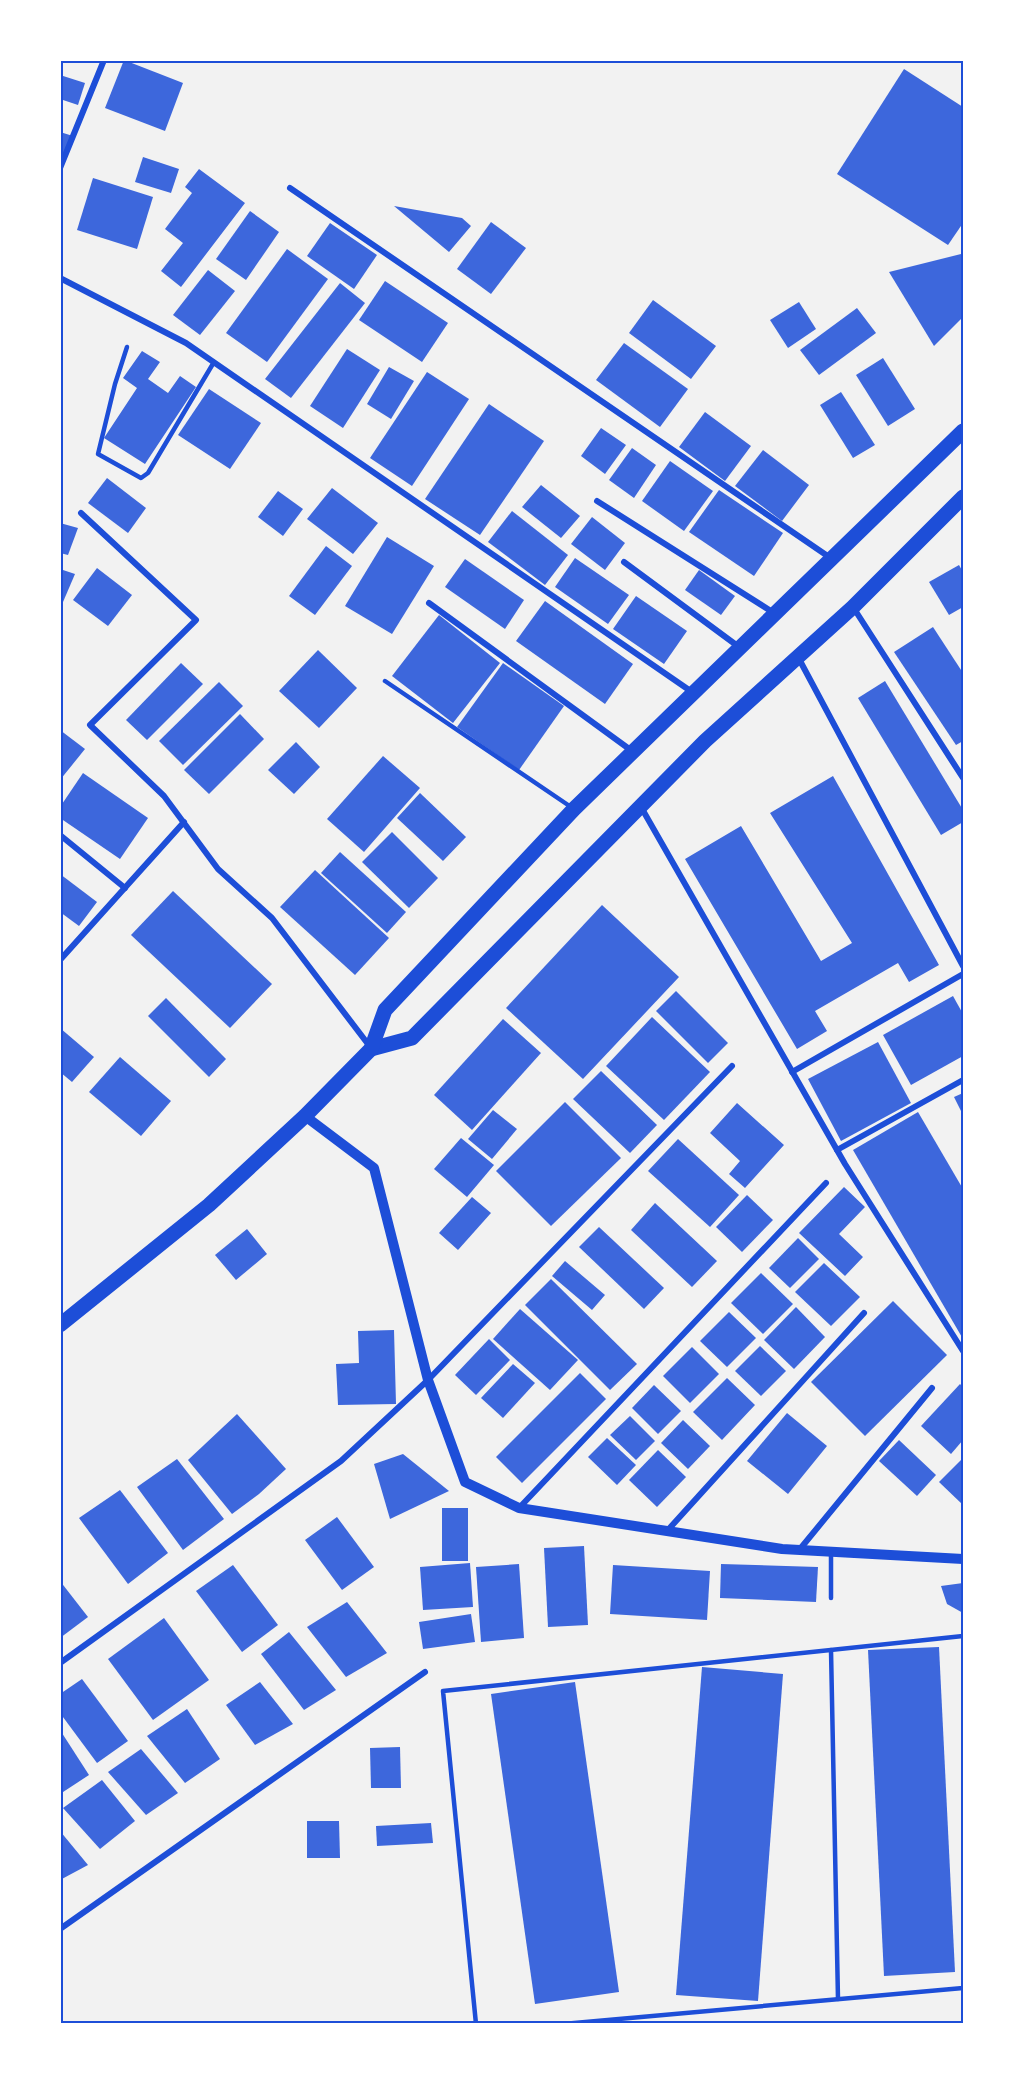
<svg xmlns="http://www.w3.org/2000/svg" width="1023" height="2084" viewBox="0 0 1023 2084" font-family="'IBM Plex Sans',sans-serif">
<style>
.building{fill:#3d67dc}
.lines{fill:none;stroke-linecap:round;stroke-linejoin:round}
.service{stroke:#1d4ed8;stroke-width:4.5}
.minor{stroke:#1d4ed8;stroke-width:6}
.tertiary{stroke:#1d4ed8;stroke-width:10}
.primary{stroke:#1d4ed8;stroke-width:15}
.neatline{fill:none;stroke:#1d4ed8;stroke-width:2}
</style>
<rect width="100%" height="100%" fill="#f2f2f2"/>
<g class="building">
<polygon points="124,60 183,83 165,131 105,108"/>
<polygon points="904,69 963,107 963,223 948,245 837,174"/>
<polygon points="60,75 85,83 78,105 60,99"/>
<polygon points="60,132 73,136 60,162"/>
<polygon points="143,157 179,169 171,193 135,182"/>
<polygon points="199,169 245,203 181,287 161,271 183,243 165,229 192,193 185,187"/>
<polygon points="93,178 153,197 137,249 77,230"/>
<polygon points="394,206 462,218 471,226 449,252"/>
<polygon points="250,211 279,232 246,280 216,259"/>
<polygon points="491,222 526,248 491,294 457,269"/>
<polygon points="330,223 377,255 354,289 307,256"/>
<polygon points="287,249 328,279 267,362 226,333"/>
<polygon points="961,254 963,317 934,346 889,272"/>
<polygon points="208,270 235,291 200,335 173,315"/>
<polygon points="385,281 448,323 422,362 359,320"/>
<polygon points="340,283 365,303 291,398 265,379"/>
<polygon points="653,300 716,346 691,379 629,333"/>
<polygon points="799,302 816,329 788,348 770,320"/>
<polygon points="857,308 876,333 819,375 800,350"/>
<polygon points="624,343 688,389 660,427 596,380"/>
<polygon points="347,349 380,370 343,428 310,406"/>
<polygon points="142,351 160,362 148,379 168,393 180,376 196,387 145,464 104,438 137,388 123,378"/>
<polygon points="883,358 915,409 888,426 856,375"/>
<polygon points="389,367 414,381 391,419 367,404"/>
<polygon points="427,372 469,399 412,486 370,458"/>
<polygon points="209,389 261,423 230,469 178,435"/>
<polygon points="841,392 875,445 853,458 820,405"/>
<polygon points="489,404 544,441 480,535 425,499"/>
<polygon points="705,412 751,446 725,481 679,447"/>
<polygon points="601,428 626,445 605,474 581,456"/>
<polygon points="632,448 656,465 634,498 609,480"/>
<polygon points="763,450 809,485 782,521 735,486"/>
<polygon points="670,461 713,491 684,531 642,501"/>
<polygon points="107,478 146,508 128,533 88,503"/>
<polygon points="541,485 580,516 561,538 522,507"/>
<polygon points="332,488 378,523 353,554 307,519"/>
<polygon points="719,490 783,533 754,576 689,532"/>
<polygon points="278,491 303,509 283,536 258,517"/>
<polygon points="512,511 568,555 545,585 488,542"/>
<polygon points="592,517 625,543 605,570 571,544"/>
<polygon points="60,523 78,528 68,555 60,553"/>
<polygon points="387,537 434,566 392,634 345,606"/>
<polygon points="326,546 352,566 315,615 289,596"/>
<polygon points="575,558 629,595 608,624 555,587"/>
<polygon points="465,559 524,600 505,629 445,587"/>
<polygon points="959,565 963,572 963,607 949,615 929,582"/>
<polygon points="97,568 132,595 108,626 73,600"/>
<polygon points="60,569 75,574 60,609"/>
<polygon points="699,570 735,596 721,615 685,590"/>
<polygon points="636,596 687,631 664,664 613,629"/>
<polygon points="545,601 633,664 605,704 516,641"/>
<polygon points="439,615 500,663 453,723 392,676"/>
<polygon points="933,627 963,673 963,741 956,745 894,652"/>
<polygon points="318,650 357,688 319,728 279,691"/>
<polygon points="181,663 203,684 147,740 126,720"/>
<polygon points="503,663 564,706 519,770 457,727"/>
<polygon points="885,681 963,810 963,822 941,835 858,698"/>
<polygon points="219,682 243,706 183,765 159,741"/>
<polygon points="240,714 264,739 209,794 184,770"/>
<polygon points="60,730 85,749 60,780"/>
<polygon points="296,742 320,767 294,794 268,770"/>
<polygon points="383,756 420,788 364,852 327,819"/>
<polygon points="83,773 148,818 120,859 60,818 60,807"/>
<polygon points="833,776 939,965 909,982 898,963 815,1011 827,1031 797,1049 685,859 741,826 821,961 852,943 770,813"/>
<polygon points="420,793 466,837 443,861 397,818"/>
<polygon points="392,832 438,878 409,908 362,862"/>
<polygon points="340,852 406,912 387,933 321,873"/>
<polygon points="315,870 389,938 355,975 280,907"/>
<polygon points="60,874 97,902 79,926 60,912"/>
<polygon points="173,891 272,984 230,1028 131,935"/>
<polygon points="602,905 679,977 583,1079 506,1008"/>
<polygon points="676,991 728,1043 708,1063 656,1011"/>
<polygon points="953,996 963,1014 963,1056 911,1085 883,1035"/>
<polygon points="166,998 226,1059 209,1077 148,1016"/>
<polygon points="652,1017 710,1072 664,1120 606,1066"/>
<polygon points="503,1019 541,1053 472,1130 434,1095"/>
<polygon points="60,1028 94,1057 72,1082 60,1072"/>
<polygon points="878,1042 911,1103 841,1141 808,1079"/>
<polygon points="120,1057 171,1101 141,1136 89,1092"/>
<polygon points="601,1071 657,1125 630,1153 573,1099"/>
<polygon points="963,1093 963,1115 954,1097"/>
<polygon points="565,1102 621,1158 551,1226 496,1171"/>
<polygon points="737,1103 784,1145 745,1188 729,1174 740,1161 710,1133"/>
<polygon points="493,1110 517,1129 492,1159 468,1139"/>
<polygon points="918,1112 963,1189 963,1339 853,1150"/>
<polygon points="461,1138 494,1165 467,1197 434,1169"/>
<polygon points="678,1139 739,1195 710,1227 648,1171"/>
<polygon points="844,1187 865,1207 839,1234 863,1257 845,1276 799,1233"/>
<polygon points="747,1195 773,1220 742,1252 716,1227"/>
<polygon points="472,1197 491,1213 458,1250 439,1233"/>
<polygon points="655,1203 717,1261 692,1287 631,1230"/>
<polygon points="599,1227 664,1288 644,1309 579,1247"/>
<polygon points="247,1229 267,1254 236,1280 215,1255"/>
<polygon points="798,1238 819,1259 790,1288 769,1268"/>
<polygon points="565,1261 605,1295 592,1310 552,1276"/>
<polygon points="824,1263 860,1297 831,1326 795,1292"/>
<polygon points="761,1273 793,1304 763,1334 731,1303"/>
<polygon points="551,1279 637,1364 610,1390 525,1305"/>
<polygon points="893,1301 947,1355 865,1436 811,1382"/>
<polygon points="796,1307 825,1337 794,1369 764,1340"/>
<polygon points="520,1309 578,1360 550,1390 493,1339"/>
<polygon points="729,1312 756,1338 727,1367 700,1341"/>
<polygon points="394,1330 396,1404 338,1405 336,1364 359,1363 358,1331"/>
<polygon points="489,1339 510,1360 476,1395 455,1375"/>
<polygon points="760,1346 786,1371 761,1396 735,1371"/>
<polygon points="692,1347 719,1374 690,1403 663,1376"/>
<polygon points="513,1364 535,1383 503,1418 481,1398"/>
<polygon points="580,1373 606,1399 522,1483 496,1457"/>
<polygon points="727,1378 755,1405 722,1440 693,1412"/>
<polygon points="960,1384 963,1387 963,1440 951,1454 921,1426"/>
<polygon points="654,1385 681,1411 658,1434 632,1408"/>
<polygon points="787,1413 827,1446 788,1494 747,1461"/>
<polygon points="237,1414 286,1469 259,1494 232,1514 188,1460"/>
<polygon points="630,1416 655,1441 636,1460 610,1435"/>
<polygon points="683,1420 710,1446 688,1469 661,1443"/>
<polygon points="607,1438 636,1465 617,1485 588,1457"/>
<polygon points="899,1440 936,1475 917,1496 879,1461"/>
<polygon points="658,1450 686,1477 657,1507 629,1480"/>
<polygon points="403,1454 449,1491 390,1519 374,1464"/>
<polygon points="963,1458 963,1505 939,1482"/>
<polygon points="177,1459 224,1519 183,1550 137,1487"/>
<polygon points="120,1490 168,1553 128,1584 79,1518"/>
<rect x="442" y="1508" width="26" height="53"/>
<polygon points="337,1517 374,1567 342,1590 305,1540"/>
<polygon points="584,1546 588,1625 548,1627 544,1548"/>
<polygon points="470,1563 473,1607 423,1610 420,1567"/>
<polygon points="519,1564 524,1638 481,1642 476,1567"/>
<polygon points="721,1564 818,1567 816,1602 720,1598"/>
<polygon points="233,1565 278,1625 242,1652 196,1591"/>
<polygon points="613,1565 710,1571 707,1620 610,1614"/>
<polygon points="60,1581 88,1617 60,1638"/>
<polygon points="963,1583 963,1613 947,1604 941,1586"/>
<polygon points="347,1602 387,1653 346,1677 307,1627"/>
<polygon points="471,1614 475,1642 423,1649 419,1622"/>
<polygon points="164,1618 209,1680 153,1720 108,1659"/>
<polygon points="289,1632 336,1690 304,1710 261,1654"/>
<polygon points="939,1647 955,1972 884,1976 868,1650"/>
<polygon points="702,1667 783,1674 758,2001 676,1995"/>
<polygon points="82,1679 128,1741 97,1763 60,1713 60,1694"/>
<polygon points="260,1682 293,1724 255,1745 226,1705"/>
<polygon points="575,1682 619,1992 535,2004 491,1694"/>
<polygon points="187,1709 220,1759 185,1783 147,1736"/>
<polygon points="60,1730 89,1775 60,1794"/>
<polygon points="400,1747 401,1788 371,1788 370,1748"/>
<polygon points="141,1749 178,1793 146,1815 108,1772"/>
<polygon points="102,1780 135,1821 100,1849 63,1808"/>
<polygon points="307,1821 339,1821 340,1858 307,1858"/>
<polygon points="431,1823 433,1843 377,1846 376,1826"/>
<polygon points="60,1831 88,1865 60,1880"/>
<polygon points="285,2021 285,2024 264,2024 264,2022"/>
</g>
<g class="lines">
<g class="service">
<polyline points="127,347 115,384 98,454 141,478 148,473 214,362"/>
<polyline points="385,681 571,807"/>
<polyline points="831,1551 831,1598"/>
<polyline points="831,1650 838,1999"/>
<polyline points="476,2024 443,1691 963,1636"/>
<polyline points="563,2024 963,1988"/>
</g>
<g class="minor">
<polyline points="60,168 104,60"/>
<polyline points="290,188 832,559"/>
<polyline points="60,278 186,343 692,692"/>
<polyline points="597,501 774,613"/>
<polyline points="81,513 196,620 90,725 164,796 218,869 272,918 371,1048"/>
<polyline points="624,562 739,647"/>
<polyline points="429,603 632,751"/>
<polyline points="853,607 963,778"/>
<polyline points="798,657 963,966"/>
<polyline points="641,807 845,1164 963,1351"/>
<polyline points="60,835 125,888"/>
<polyline points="60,960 184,822"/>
<polyline points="792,1072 963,974"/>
<polyline points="837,1150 963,1080"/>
<polyline points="520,1507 826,1183"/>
<polyline points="667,1531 864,1313"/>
<polyline points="800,1549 932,1388"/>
<polyline points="60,1663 341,1461 428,1380 732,1066"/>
<polyline points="60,1929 425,1672"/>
</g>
<polyline class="tertiary" points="305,1116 374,1168 428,1380 465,1482 519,1508 667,1531 782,1549 963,1559"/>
<g class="primary">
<polyline points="371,1049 412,1038 705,741 853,607 963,497"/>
<polyline points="60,1325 209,1205 305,1116 371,1049 385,1010 574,809 963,431"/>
</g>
</g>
<rect width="1023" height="2084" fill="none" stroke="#ffffff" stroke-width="123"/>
<rect x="62" y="62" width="900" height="1960" class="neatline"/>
</svg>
